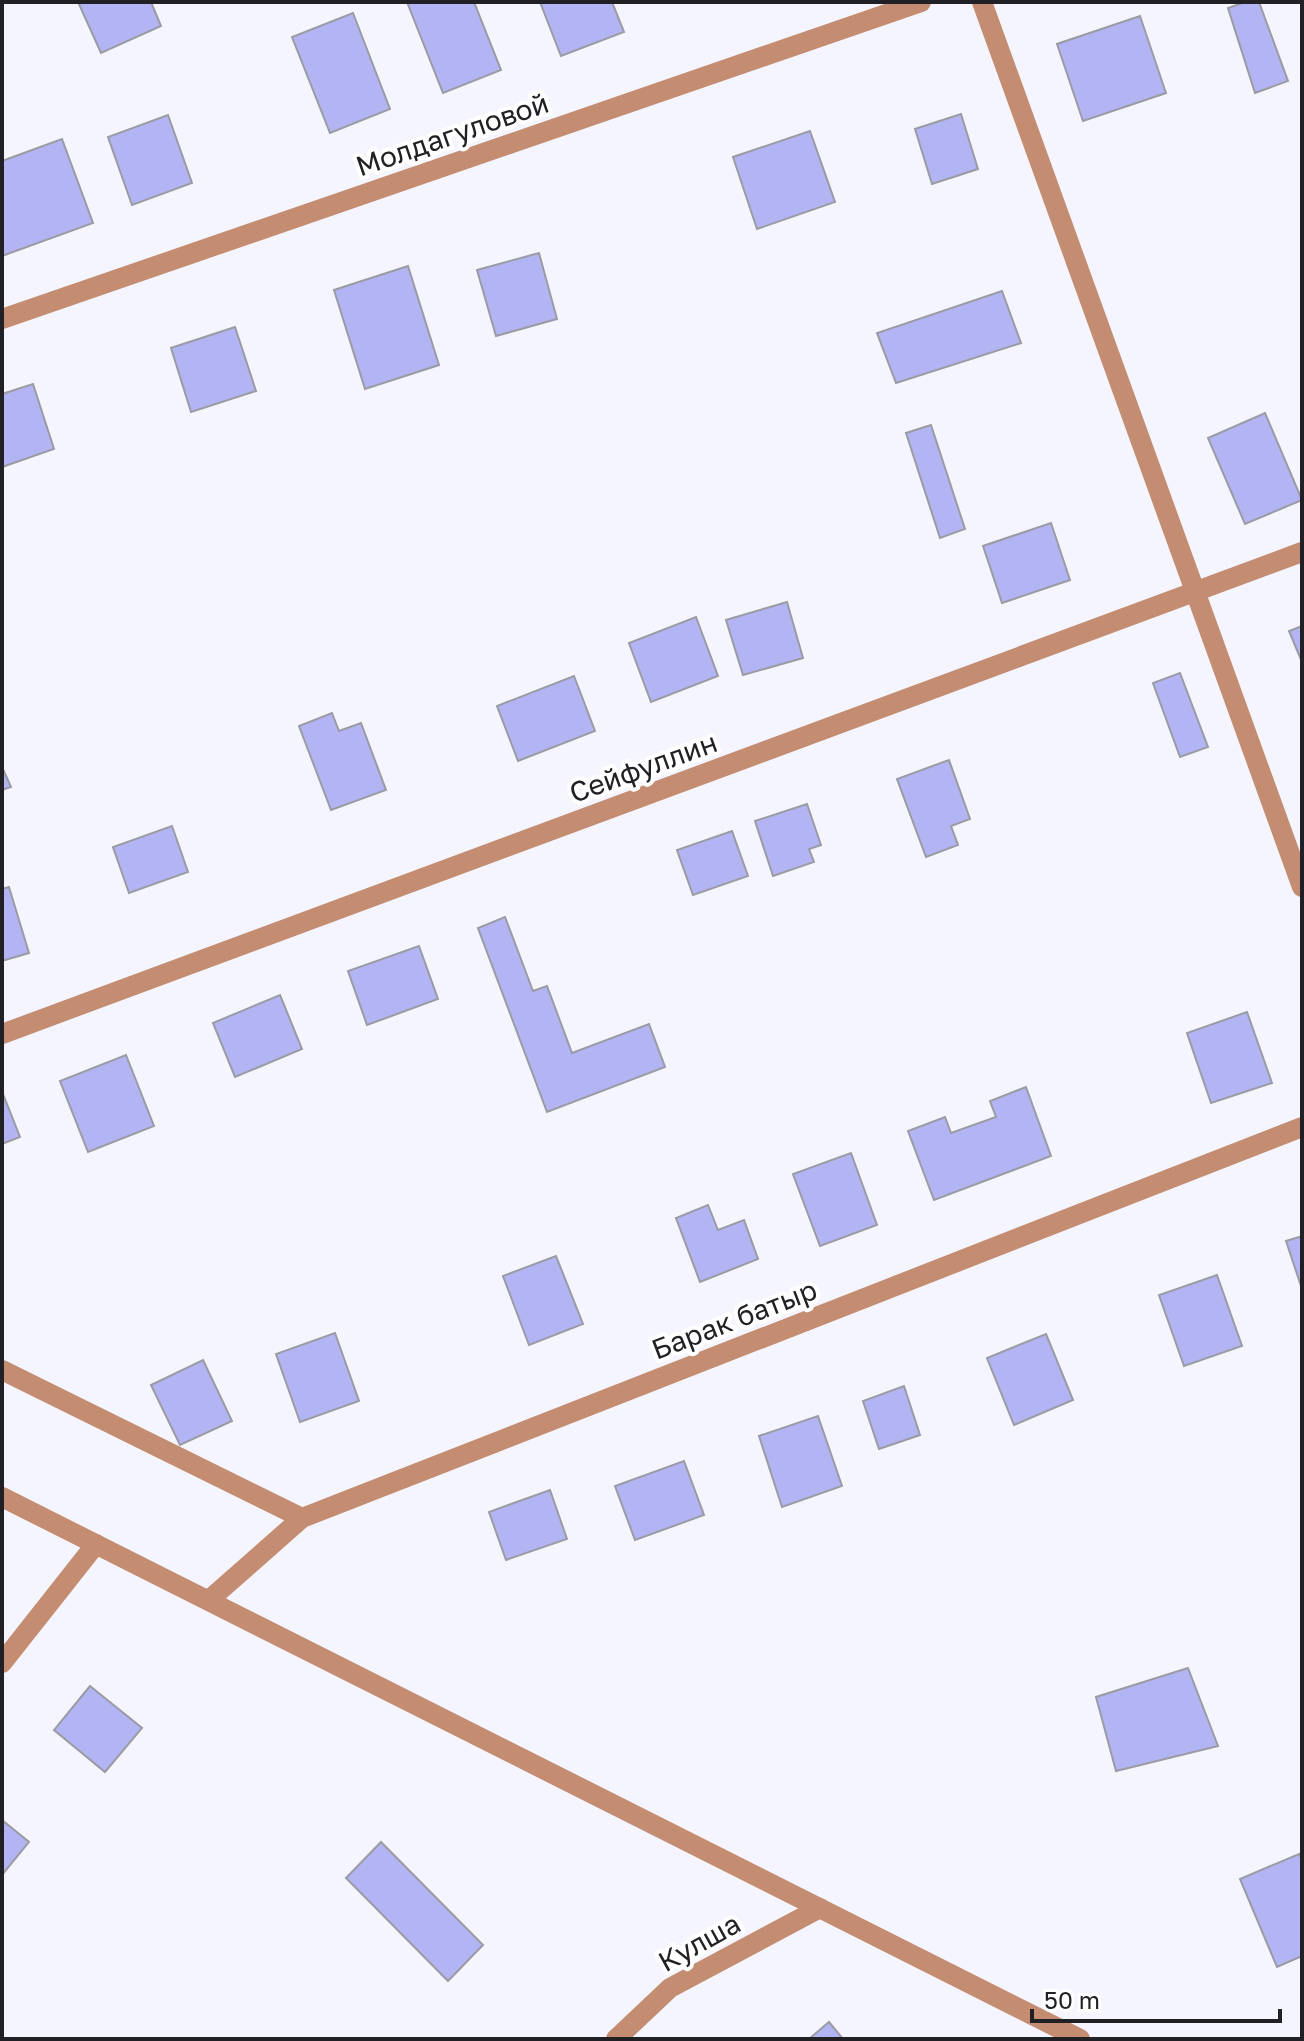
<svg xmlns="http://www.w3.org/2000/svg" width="1304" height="2041" viewBox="0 0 1304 2041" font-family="'Golos Text',sans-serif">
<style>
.building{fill:#b3b4f4;stroke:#9a9ba3;stroke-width:2}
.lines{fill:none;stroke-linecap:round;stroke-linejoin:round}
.minor{stroke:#c48d72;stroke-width:20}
.labels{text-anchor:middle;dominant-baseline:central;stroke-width:8;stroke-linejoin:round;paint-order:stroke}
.street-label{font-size:28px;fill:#212125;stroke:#fff}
</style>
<rect width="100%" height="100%" fill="#f4f5ff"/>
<g class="building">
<polygon points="78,2 151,2 161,26 101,53"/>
<polygon points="407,2 474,2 501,70 443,93"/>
<polygon points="540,2 612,2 624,32 561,56"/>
<polygon points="1245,2 1259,2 1288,81 1255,93 1228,8"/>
<polygon points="353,13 390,109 330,133 292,37"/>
<polygon points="1140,16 1166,93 1083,121 1057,44"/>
<polygon points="961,114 978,169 932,184 915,129"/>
<polygon points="168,115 192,183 132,205 108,137"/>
<polygon points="810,131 835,202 757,229 733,157"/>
<polygon points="62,139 93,223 2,256 2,161"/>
<polygon points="539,253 557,319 496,336 477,270"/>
<polygon points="408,266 439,365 365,389 334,290"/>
<polygon points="1002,291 1021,343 896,383 877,333"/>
<polygon points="235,327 256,391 191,412 171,348"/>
<polygon points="33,384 54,449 2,467 2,394"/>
<polygon points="1265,413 1302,500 1245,524 1208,438"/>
<polygon points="931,425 965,529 940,538 906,433"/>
<polygon points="1051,523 1070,580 1002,603 983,546"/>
<polygon points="787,602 803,658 743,675 726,620"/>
<polygon points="696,617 718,676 651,702 629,643"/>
<polygon points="1302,626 1302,662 1289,631"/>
<polygon points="1180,673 1208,747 1180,757 1153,683"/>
<polygon points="574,676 595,731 518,761 497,706"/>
<polygon points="332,713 339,731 361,723 386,790 331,810 299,726"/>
<polygon points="949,760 970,819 951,826 958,845 926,857 897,779"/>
<polygon points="2,767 11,787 2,790"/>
<polygon points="807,804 821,845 809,849 814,862 773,876 755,821"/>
<polygon points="172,826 188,872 129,893 113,847"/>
<polygon points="732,831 748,876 693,895 677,850"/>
<polygon points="9,887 29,953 2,961 2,889"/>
<polygon points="505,917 533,991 547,986 572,1053 649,1024 665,1067 547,1112 478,928"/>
<polygon points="419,946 438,999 367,1025 348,971"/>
<polygon points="280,995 302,1049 235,1077 213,1023"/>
<polygon points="1247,1012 1272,1083 1211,1103 1187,1033"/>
<polygon points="126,1055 154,1126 88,1152 60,1081"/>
<polygon points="1026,1087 1051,1156 934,1200 908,1131 945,1117 951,1133 996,1117 990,1101"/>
<polygon points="3,1094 20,1137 2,1144 2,1095"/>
<polygon points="851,1153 877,1225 820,1246 793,1174"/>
<polygon points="708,1205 718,1230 744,1220 758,1259 700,1282 676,1218"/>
<polygon points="1302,1236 1302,1289 1286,1241"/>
<polygon points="556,1256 583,1324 529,1345 503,1276"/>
<polygon points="1217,1275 1242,1346 1184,1366 1159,1295"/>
<polygon points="335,1333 359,1401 300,1422 276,1354"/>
<polygon points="1046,1334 1073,1400 1014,1425 987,1358"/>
<polygon points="203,1360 232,1421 180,1445 151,1385"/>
<polygon points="904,1386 920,1435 879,1449 863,1401"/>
<polygon points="818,1416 842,1486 782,1507 759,1436"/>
<polygon points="684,1461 704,1515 635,1540 615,1486"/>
<polygon points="550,1490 567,1539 506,1560 489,1512"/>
<polygon points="1188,1668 1218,1746 1116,1771 1096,1697"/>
<polygon points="90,1686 142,1728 105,1772 54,1730"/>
<polygon points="2,1820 29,1842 2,1875"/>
<polygon points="381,1842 483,1945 448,1981 346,1878"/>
<polygon points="1299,1854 1302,1860 1302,1956 1277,1967 1240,1879"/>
<polygon points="829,2022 843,2039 809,2039"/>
</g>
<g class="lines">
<g class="minor">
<polyline points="982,2 1302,887"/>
<polyline points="2,319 921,2"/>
<polyline points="2,1034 1302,552"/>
<polyline points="2,1370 302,1518"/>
<polyline points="2,1497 1080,2039"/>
<polyline points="209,1600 302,1518 1302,1127"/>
<polyline points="2,1663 96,1544"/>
<polyline points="616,2039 670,1988 820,1908"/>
</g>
</g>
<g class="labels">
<g class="street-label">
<text transform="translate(452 134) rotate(-19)">Молдагуловой</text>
<text transform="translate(643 767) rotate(-20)">Сейфуллин</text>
<text transform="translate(734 1319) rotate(-21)">Барак батыр</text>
<text transform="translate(699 1942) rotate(-29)">Кулша</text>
</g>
</g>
<rect width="1304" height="2041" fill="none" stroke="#212125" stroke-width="8"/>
<path d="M1032 2009v12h248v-12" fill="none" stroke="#212125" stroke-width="4"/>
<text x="1044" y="2009" font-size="24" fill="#212125" stroke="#ffffff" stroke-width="6" paint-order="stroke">50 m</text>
</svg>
